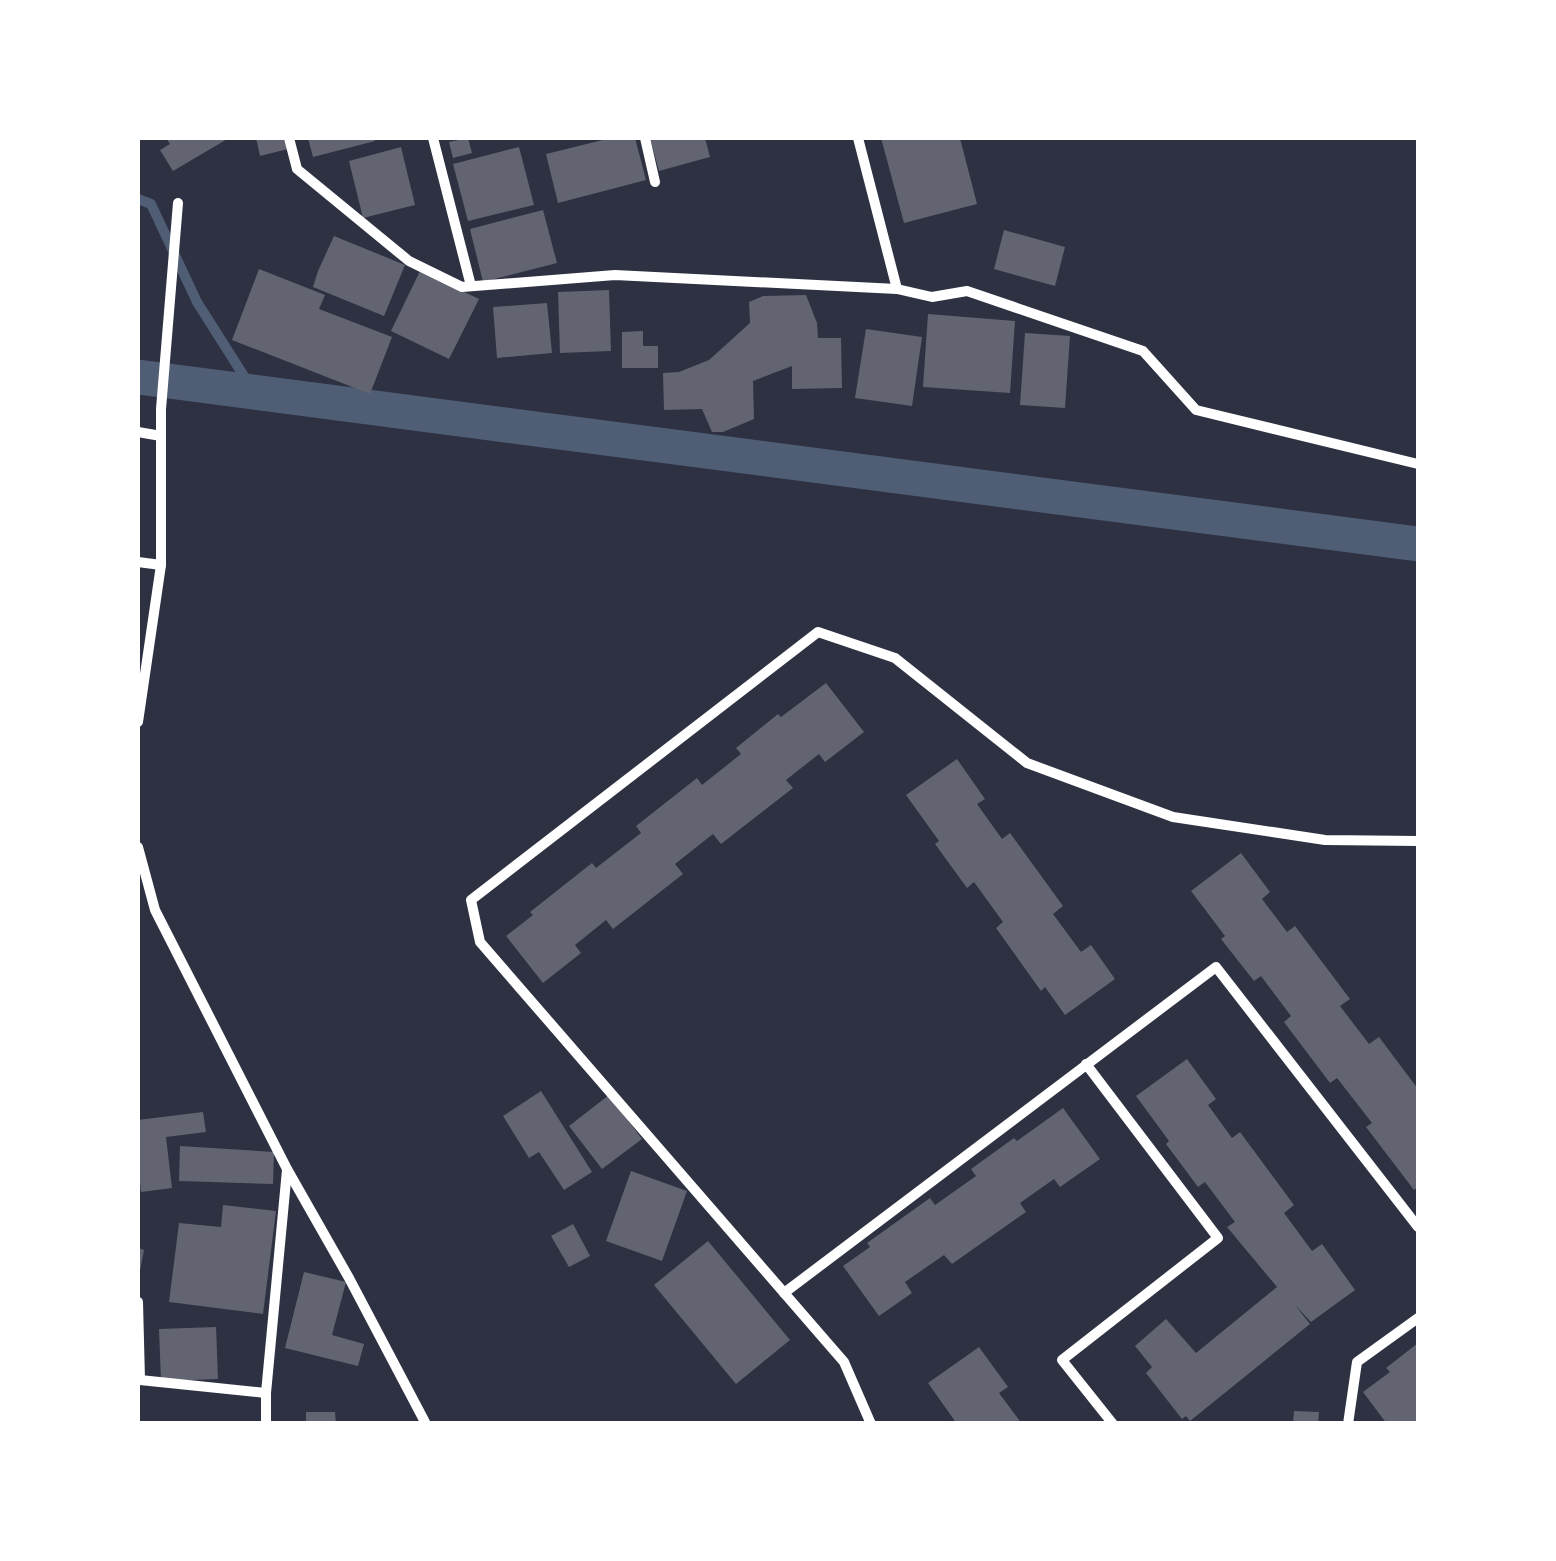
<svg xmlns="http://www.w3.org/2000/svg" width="1556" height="1561" viewBox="0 0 1556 1561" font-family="Helvetica,sans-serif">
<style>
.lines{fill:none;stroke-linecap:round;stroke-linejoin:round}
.stream{stroke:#4f5d75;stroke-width:10}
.canal{stroke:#4f5d75;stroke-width:35}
.building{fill:#626471}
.minor{stroke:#fff;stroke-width:10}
</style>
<rect width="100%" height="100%" fill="#2d3142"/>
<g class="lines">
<polyline class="stream" points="138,199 151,204 197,302 254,392"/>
<polyline class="canal" points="138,377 1418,544"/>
</g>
<g class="building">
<polygon points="166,138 229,138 173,171 160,150 170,144"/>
<polygon points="256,138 285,138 288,149 260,156"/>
<polygon points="308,138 374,138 375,141 313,157"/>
<polygon points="468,138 472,153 453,158 449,142"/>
<polygon points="611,138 635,138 646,180 558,203 546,154"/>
<polygon points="650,138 705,138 710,157 659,171"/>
<polygon points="881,138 960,138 977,204 904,223"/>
<polygon points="401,147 415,205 363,218 349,161"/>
<polygon points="519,147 534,205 468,221 453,164"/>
<polygon points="543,210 557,263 483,282 470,229"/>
<polygon points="1004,230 1065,247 1055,286 994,269"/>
<polygon points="334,236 405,265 384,316 313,287 318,271"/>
<polygon points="259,269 325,295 319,309 392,337 370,394 232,340"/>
<polygon points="420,271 479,299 449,359 391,331"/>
<polygon points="609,290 611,351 560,353 558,292"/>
<polygon points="806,295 817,323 818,338 841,338 842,388 792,389 792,366 753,381 754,419 723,432 712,432 702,409 664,410 663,373 679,372 709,360 750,323 749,302 763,296"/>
<polygon points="547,303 552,353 497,358 493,307"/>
<polygon points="928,314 1015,321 1010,393 923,387"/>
<polygon points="866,329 922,337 912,406 855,398"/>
<polygon points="643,331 643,346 658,346 658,368 622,368 622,332"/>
<polygon points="1025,333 1070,336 1065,408 1020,405"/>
<polygon points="826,683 864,732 825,762 819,754 786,780 793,788 721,844 713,834 675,864 683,874 613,929 606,920 575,945 581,953 543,983 506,936 533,915 530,912 592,863 596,868 641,833 636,826 697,778 702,785 741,754 736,748 778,714 781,717"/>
<polygon points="957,759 985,799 977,804 1002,839 1010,833 1063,906 1053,914 1081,952 1091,945 1115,979 1065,1015 1045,987 1041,991 996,928 1003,922 974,882 967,888 935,844 939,841 906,795"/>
<polygon points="1241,853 1270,892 1262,899 1287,932 1295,926 1350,999 1340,1006 1369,1044 1379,1037 1418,1089 1418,1187 1414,1190 1366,1127 1372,1123 1337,1078 1330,1083 1284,1022 1291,1016 1261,976 1254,981 1221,939 1225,936 1191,891"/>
<polygon points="1187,1059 1216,1099 1208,1105 1232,1138 1240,1132 1294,1205 1284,1213 1312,1251 1322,1244 1355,1290 1311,1322 1295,1305 1310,1324 1190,1421 1186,1416 1182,1419 1146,1373 1152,1367 1135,1346 1166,1319 1196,1353 1277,1287 1227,1227 1235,1222 1205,1182 1198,1187 1166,1144 1169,1141 1136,1096"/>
<polygon points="541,1091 592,1172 564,1190 539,1152 529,1158 503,1116"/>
<polygon points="609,1095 642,1139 602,1169 569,1126"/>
<polygon points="1063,1108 1100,1159 1060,1187 1054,1179 1020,1203 1026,1212 952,1264 944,1255 905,1282 912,1293 879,1316 843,1266 870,1247 867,1243 930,1198 935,1205 976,1176 971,1169 1014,1138 1017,1141"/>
<polygon points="203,1112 206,1132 166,1137 172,1188 141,1192 138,1165 138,1120"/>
<polygon points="180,1146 274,1152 273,1184 179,1181"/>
<polygon points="631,1171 687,1191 662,1261 606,1241"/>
<polygon points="223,1205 276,1211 263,1314 169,1302 179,1223 221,1227"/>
<polygon points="573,1224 590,1256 569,1267 551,1236"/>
<polygon points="708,1241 790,1340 736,1384 654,1285"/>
<polygon points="138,1248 144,1250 139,1276 138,1275"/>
<polygon points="304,1272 346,1282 332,1335 364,1344 358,1366 285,1348"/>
<polygon points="216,1327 218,1379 161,1381 159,1329"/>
<polygon points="1418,1343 1418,1424 1387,1424 1363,1392 1390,1372 1386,1368"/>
<polygon points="979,1347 1008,1387 999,1393 1022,1424 957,1424 928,1383"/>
<polygon points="1294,1411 1319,1412 1318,1424 1293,1424"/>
<polygon points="306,1412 335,1412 336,1424 306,1424"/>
</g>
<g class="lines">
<g class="minor">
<polyline points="289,138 297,169 409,261 462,287 615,275 897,289 932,297 967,291 1143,351 1196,410 1418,464"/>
<polyline points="433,138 471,286"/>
<polyline points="645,138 655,182"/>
<polyline points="858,138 897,289"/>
<polyline points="138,432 161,436"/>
<polyline points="138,562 161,565"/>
<polyline points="138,722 161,565 161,409 178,203"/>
<polyline points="138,847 155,910 287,1169 349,1278 426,1424"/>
<polyline points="1086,1064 1218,1238 1062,1360 1113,1424"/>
<polyline points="784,1293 1216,967 1418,1227"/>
<polyline points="138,1302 140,1380 266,1393"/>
<polyline points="266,1424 266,1393 287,1170"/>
<polyline points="871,1424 844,1362 480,942 471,900 818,632 895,658 1027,763 1173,817 1325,840 1418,841"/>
<polyline points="1348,1424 1357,1362 1418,1318"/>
</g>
</g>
<rect width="1556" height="1561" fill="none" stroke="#ffffff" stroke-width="280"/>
</svg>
